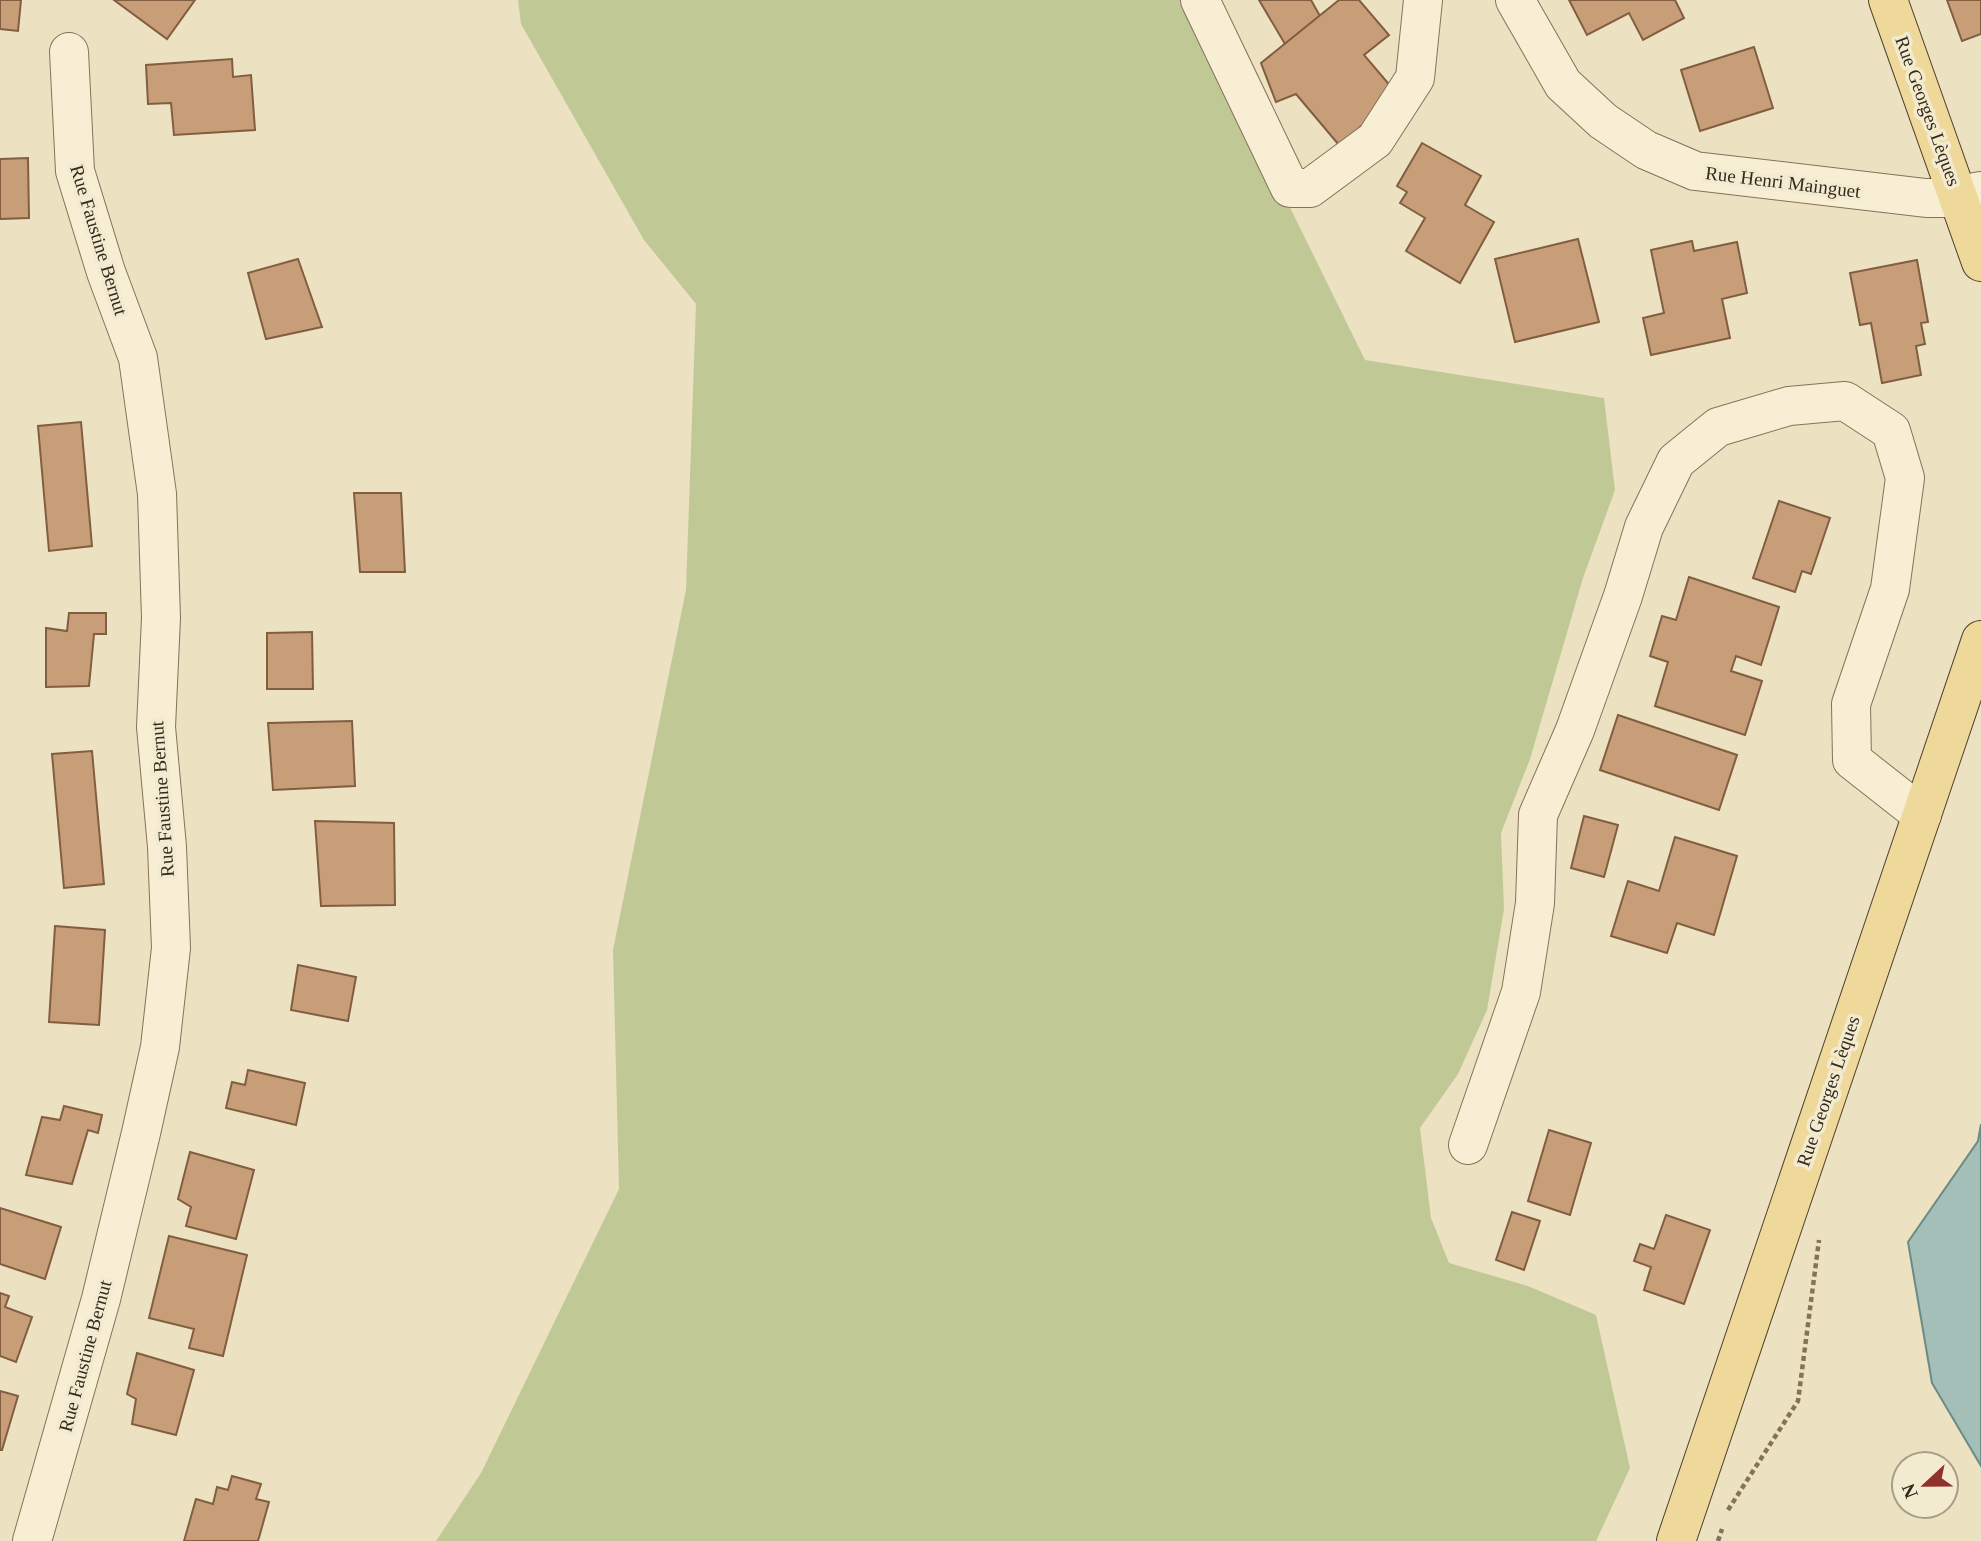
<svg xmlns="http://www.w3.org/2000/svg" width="1981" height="1541" viewBox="0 0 1981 1541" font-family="Georgia,serif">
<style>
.green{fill:#c0c996}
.water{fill:#a4beb8;stroke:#6b8b85;stroke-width:2}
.building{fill:#c89e79;stroke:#825e41;stroke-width:2}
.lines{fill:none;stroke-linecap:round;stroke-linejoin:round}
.minor-casing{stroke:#84735a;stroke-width:40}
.major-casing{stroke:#52412e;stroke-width:40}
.path{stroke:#84735a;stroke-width:4.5;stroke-dasharray:5 3.5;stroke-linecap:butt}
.minor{stroke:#f7eed4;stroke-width:38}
.major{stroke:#eed89a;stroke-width:38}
.labels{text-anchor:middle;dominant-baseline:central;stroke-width:7;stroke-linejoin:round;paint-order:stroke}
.street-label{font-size:19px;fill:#352a1d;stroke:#f3ebd0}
</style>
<rect width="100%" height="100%" fill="#ece1c1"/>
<polygon class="green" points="518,0 1188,0 1365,360 1604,398 1615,490 1583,578 1530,759 1501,833 1504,909 1487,1010 1458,1074 1420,1128 1431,1218 1449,1263 1528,1286 1596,1315 1630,1468 1596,1541 436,1541 481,1473 619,1189 613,950 686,590 696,304 644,240 521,24"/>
<polygon class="water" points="1981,1124 1981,1466 1932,1383 1908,1242 1978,1141"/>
<g class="building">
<polygon points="0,0 21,0 18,31 0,29"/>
<polygon points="114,0 195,0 167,39"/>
<polygon points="1259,0 1311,0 1320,16 1285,44"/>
<polygon points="1339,0 1359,0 1389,35 1364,55 1398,95 1339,145 1296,94 1276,102 1261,63"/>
<polygon points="1569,0 1675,0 1684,18 1643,40 1629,13 1587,35"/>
<polygon points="1947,0 1981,0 1981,34 1962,41"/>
<polygon points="1754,47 1773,108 1700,131 1681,70"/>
<polygon points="232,59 233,77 251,75 255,130 174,135 171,103 148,104 146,65"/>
<polygon points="1422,143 1481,176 1465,205 1494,222 1460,283 1406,251 1425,218 1400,203 1407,192 1397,186"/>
<polygon points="28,158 29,218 0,219 0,159"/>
<polygon points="1578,239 1599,322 1515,342 1495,259"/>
<polygon points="1692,241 1694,251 1737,242 1747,293 1722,299 1730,338 1651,355 1643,318 1664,313 1651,250"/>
<polygon points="298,259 322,327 266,339 248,273"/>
<polygon points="1917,260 1928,322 1921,323 1925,344 1916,346 1921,375 1882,383 1871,323 1860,325 1850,273"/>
<polygon points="81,422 92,546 49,551 38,426"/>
<polygon points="354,493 401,493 405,572 360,572"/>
<polygon points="1779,501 1830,518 1811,574 1802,571 1795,592 1753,578"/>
<polygon points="1689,577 1779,607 1761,665 1736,656 1731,671 1762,681 1745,735 1655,706 1668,662 1650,656 1662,616 1676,620"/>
<polygon points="69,613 106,613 106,634 94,634 89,686 46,687 46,628 67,631"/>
<polygon points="312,632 313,689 267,689 267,633"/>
<polygon points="1618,715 1737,755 1719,810 1600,770"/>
<polygon points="352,721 355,786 273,790 268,723"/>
<polygon points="92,751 104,884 64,888 52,754"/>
<polygon points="1584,816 1618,825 1604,877 1571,868"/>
<polygon points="315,821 394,823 395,905 321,906"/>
<polygon points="1675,837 1737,856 1714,935 1677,923 1667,953 1611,936 1628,881 1659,891"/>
<polygon points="55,926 105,930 99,1025 49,1022"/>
<polygon points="298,965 356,977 348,1021 291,1010"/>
<polygon points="248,1070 305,1083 296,1125 226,1108 232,1082 245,1085"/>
<polygon points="64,1106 102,1115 98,1133 88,1130 72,1184 26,1175 42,1117 60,1120"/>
<polygon points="1549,1130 1591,1143 1570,1215 1528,1201"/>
<polygon points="190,1152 254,1170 236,1239 186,1226 191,1207 178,1199"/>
<polygon points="0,1208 61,1227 45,1279 0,1264"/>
<polygon points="1512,1212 1540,1221 1524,1270 1496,1260"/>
<polygon points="1666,1215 1710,1230 1684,1304 1644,1290 1651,1267 1634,1261 1640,1244 1654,1249"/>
<polygon points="169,1236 247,1255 223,1356 189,1348 194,1329 149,1318"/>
<polygon points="0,1293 9,1296 5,1307 32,1317 16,1362 0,1356"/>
<polygon points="137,1353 194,1370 176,1435 132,1424 136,1399 127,1394"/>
<polygon points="0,1391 18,1396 2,1450 0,1450"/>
<polygon points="232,1476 261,1484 256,1499 269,1502 258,1541 184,1541 196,1499 213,1504 217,1487 228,1490"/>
</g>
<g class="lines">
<g class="minor-casing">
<g id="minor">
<polyline points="1200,0 1290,188 1310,188 1375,140 1415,78 1423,0"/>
<polyline points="1515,0 1563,84 1603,121 1646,150 1695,171 1926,198 1945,198 1981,191"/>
<polyline points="1468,1145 1521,992 1535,903 1538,815 1575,730 1623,596 1644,527 1676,461 1718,427 1789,406 1845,401 1891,431 1905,478 1890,589 1851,704 1852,760 1922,815"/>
<polyline points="32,1541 101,1299 141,1133 160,1047 171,948 167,847 156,727 161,618 157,494 138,358 106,272 75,171 69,52"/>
</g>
</g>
<g class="major-casing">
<g id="major">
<polyline points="1888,0 1981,262"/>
<polyline points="1676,1541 1981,640"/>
</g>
</g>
<g class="path">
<polyline points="1728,1510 1798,1401 1819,1240"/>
<polyline points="1718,1541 1722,1529"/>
</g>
<use href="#minor" class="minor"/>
<use href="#major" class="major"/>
</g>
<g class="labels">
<g class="street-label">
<text transform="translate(1928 111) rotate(70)">Rue Georges Lèques</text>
<text transform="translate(1783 182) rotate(7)">Rue Henri Mainguet</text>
<text transform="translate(99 240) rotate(73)">Rue Faustine Bernut</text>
<text transform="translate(162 799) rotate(-94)">Rue Faustine Bernut</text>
<text transform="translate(1828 1091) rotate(-71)">Rue Georges Lèques</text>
<text transform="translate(85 1356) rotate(-75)">Rue Faustine Bernut</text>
</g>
</g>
<g transform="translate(1925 1485) rotate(248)"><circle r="33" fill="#f3ebd0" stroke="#a79e88" stroke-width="2"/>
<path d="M0-5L12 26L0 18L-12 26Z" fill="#90312c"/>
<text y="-10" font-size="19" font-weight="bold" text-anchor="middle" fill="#352a1d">N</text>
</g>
</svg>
